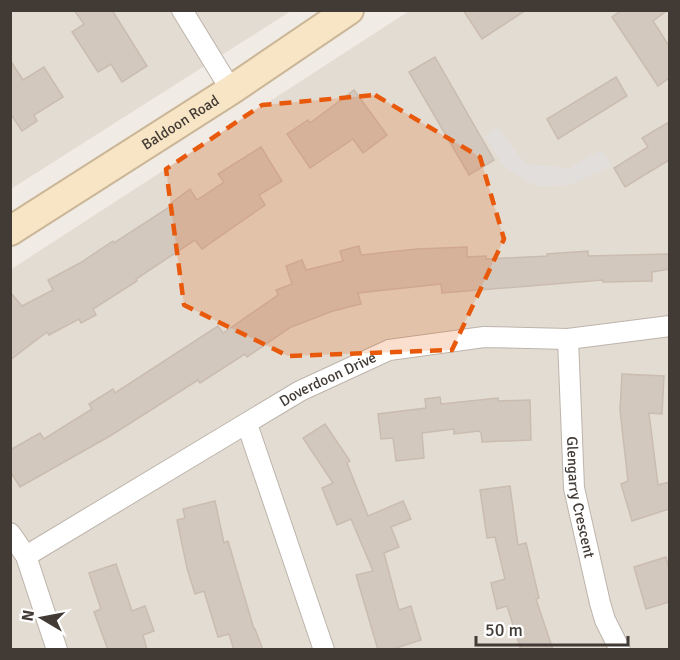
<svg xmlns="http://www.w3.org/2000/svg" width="680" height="660" viewBox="0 0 680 660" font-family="Signika,sans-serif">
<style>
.residential{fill:#e3dcd3}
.parking{fill:#e1dedc}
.building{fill:#d3c8be;stroke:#cabcaf;stroke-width:1.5}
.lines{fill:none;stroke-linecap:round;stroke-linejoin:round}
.street-casing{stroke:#bdb4ab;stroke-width:22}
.secondary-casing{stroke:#cbb798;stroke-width:32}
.street{stroke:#fff;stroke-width:20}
.secondary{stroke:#f8e5c6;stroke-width:28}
.marked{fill:#e8590c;fill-opacity:0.2;stroke:#e8590c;stroke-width:4.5;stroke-dasharray:12 8;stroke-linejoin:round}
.labels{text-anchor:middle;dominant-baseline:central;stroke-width:4.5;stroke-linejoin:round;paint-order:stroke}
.street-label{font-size:15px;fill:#423b35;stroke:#fff}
</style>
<rect width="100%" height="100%" fill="#f0ebe4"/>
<g class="residential">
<polygon points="11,11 291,11 11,189"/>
<polygon points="409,11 669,11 669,649 11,649 10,270"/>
</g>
<polygon class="parking" points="497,127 526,164 569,168 602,150 612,166 569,185 536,186 503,166 485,136"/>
<g class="building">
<polygon points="74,10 112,10 147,66 122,82 111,64 98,72 72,32 84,24"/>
<polygon points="463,10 526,10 482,39"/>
<polygon points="622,10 668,10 653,21 669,46 669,78 658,86 612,17"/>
<polygon points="435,57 494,160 469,175 409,72"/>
<polygon points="10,60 23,80 44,67 63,97 34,115 37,121 22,131 10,113"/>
<polygon points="616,77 627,96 558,139 547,119"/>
<polygon points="354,90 387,135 363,153 353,139 310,168 287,134 308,120 310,123"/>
<polygon points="669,122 669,160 625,187 614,168 648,147 642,138"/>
<polygon points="261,147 282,181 259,195 265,205 202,249 195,240 136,279 137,281 93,309 96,315 81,323 79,319 49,335 47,332 10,360 10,292 22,306 53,290 48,280 80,263 113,241 114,243 171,206 170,204 190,189 197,200 224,182 218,174"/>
<polygon points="359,246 361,255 417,249 467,247 467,257 486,256 486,259 547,256 547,254 588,251 588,256 669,254 669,269 652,272 652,281 603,282 603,280 442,293 441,284 358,293 361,304 333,311 291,327 247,357 245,354 200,383 198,380 110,436 20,487 10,471 10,450 40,433 44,439 92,409 89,404 113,389 115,393 218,326 223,333 278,295 276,290 292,284 286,266 302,260 306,270 343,261 340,251"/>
<polygon points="622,374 664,376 662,414 649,413 658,485 669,482 669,509 632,521 621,484 628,481 620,410"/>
<polygon points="440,397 441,404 498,398 498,401 530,400 531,440 482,442 481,433 479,431 454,434 454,429 422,433 424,458 396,461 393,438 381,439 378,414 426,408 425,399"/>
<polygon points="325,424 350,461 347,463 368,516 403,501 411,519 391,527 399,547 384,553 399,610 411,606 421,640 390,650 378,650 356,575 373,571 351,519 337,525 322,488 333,483 303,438"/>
<polygon points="510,486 518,545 526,543 539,598 536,599 553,650 521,650 507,606 497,609 491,583 505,579 495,537 487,538 480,490"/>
<polygon points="215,501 224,543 228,541 254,629 255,629 263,650 234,650 229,634 218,637 204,591 195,594 187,568 177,520 185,518 183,509"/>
<polygon points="666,557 669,570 669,602 646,609 634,567"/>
<polygon points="116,564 132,611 145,606 154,631 143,635 147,650 108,650 94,612 101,609 89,573"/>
</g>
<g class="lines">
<g class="street-casing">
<g id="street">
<polyline points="182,10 231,90"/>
<path id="s1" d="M568 339 574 488 600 603 605 620 620 650"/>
<polyline points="247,424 324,650"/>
<polyline points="10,533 26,556 57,650"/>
<path id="s2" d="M26 556 300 391 389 350 484 337 568 339 670 326"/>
</g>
</g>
<g class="secondary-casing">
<g id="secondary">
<path id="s3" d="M10 231 231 90 349 10"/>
</g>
</g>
<use href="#street" class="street"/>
<use href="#secondary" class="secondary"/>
</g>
<path class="marked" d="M375 95 480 157 504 239 452 350 288 356 184 305 166 169 262 105Z"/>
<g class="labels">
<g class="street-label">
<text stroke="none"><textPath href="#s3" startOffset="202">Baldoon Road</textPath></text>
<text stroke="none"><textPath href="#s2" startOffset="350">Doverdoon Drive</textPath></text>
<text stroke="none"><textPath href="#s1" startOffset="159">Glengarry Crescent</textPath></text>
</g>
</g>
<rect width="680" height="660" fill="none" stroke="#423b35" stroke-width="24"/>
<g transform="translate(42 618) rotate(280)" stroke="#ffffff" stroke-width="4.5" paint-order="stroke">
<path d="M0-4.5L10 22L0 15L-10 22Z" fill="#423b35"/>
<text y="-9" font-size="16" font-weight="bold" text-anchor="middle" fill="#423b35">N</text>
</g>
<path d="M476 636v9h152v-9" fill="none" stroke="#423b35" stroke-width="3"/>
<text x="485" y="636" font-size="18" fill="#423b35" stroke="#ffffff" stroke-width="4.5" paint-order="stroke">50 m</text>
</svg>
